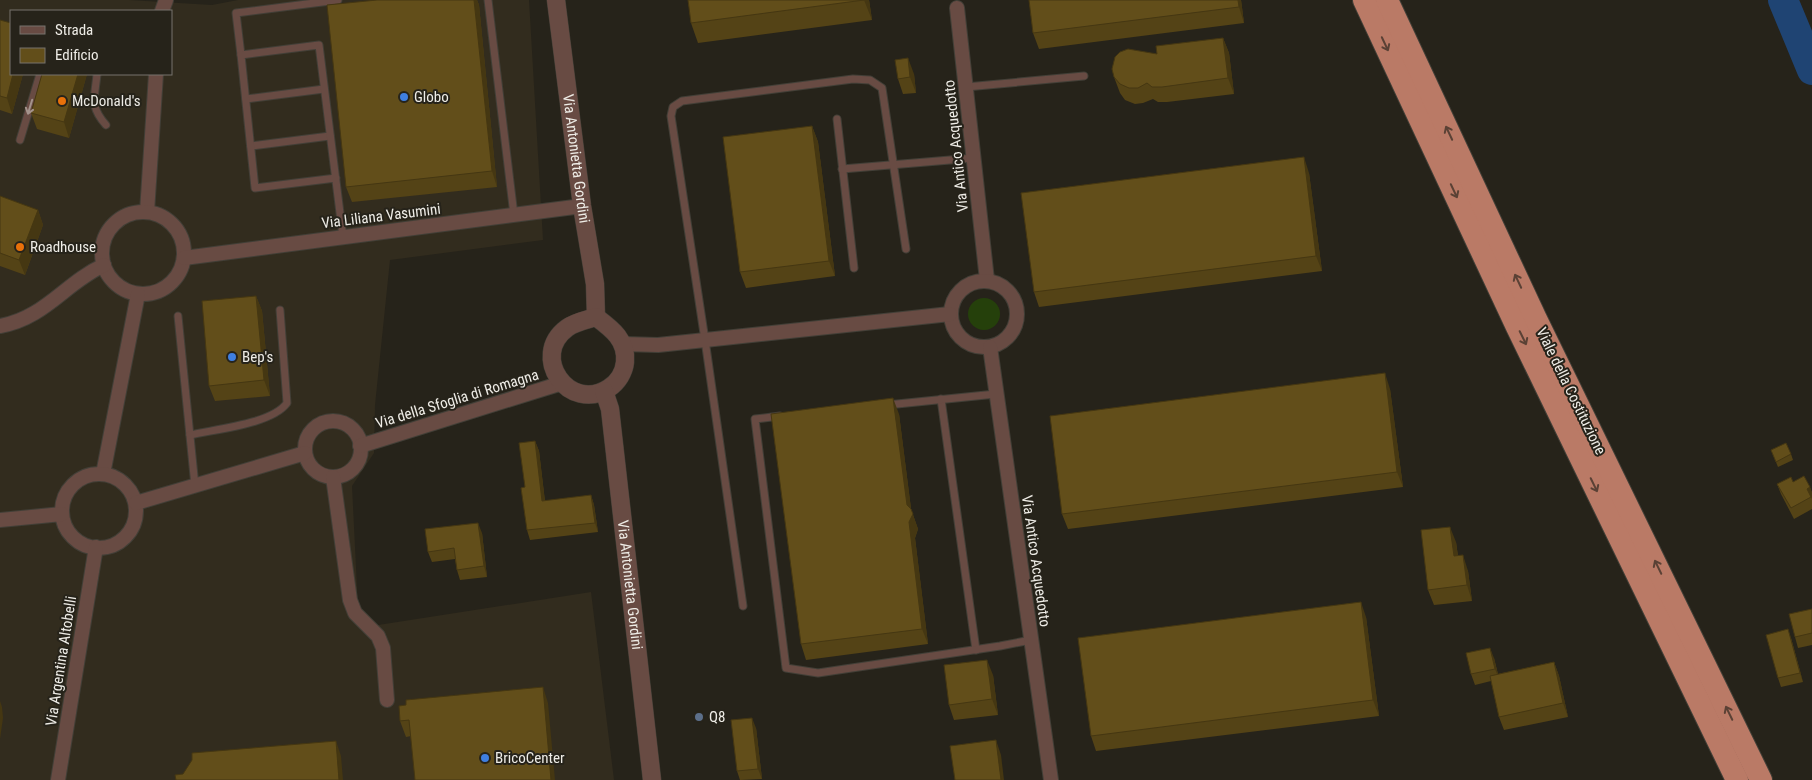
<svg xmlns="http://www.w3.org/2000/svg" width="1812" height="780" viewBox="0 0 1812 780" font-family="'Roboto Condensed',sans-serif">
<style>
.built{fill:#322c1e;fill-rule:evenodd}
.green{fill:#25400b}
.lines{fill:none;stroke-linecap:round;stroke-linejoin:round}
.river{stroke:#1f4473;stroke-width:30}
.service-casing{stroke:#423f37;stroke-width:9}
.minor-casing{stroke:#423f37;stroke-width:16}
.tertiary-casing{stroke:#423f37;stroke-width:19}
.trunk-casing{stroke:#423f37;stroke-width:24}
.service{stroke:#684b43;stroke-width:7}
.minor{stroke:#684b43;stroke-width:14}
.tertiary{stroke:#684b43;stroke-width:18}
.trunk{stroke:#ba7a66;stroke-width:22}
.wall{fill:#544316}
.shaded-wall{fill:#453712}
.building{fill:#624e1a;stroke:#453712}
.oneway{stroke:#5a4135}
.oneway2{stroke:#a4938c}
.shop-dot{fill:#3f7fe0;stroke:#26231a;stroke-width:2}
.food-dot{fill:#e8710a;stroke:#26231a;stroke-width:2}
.service-dot{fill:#5c6f8a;stroke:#26231a;stroke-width:2}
.labels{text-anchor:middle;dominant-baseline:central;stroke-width:4;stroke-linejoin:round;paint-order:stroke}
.poi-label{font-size:15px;fill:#eeece6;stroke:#26231a;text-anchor:start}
.street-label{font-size:15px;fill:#eeece6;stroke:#26231a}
</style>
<rect width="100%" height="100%" fill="#26231a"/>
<path class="built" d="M0 0H129L212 5 238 0H529L543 240 390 260 375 405 374 453 352 486 359 628 591 592 614 780H0ZM11 11H171V74H11Z"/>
<circle class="green" cx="984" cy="314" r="16"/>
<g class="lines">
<polyline class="river" points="1783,0 1812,70"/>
<g class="service-casing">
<g id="service">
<polyline points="488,0 514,215"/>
<polyline points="241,55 236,13 338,0"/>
<path d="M97 74C95 97 89 106 106 125"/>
<polyline points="966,87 1084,76"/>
<polyline points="246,99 324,89"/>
<polyline points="837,119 854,268"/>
<polyline points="20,140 40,74"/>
<polyline points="251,146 330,136"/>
<polyline points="842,169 974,158"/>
<polyline points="336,178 255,188 241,55 319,45 343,237"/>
<polyline points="178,316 195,486"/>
<polyline points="941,399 976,650"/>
<polyline points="887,405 996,394"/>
<polyline points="780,416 755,419 786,668 818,673 1000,646 1031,640"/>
<path d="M190 435C216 429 272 424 287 403L280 310"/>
<polyline points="743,606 705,340 671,116 673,107 682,101 853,79 870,80 882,88 906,249"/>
</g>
</g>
<g class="minor-casing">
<g id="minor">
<polyline points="957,8 987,280"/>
<polyline points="162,11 166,0"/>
<polyline points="147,212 156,74"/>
<circle cx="143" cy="253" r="41"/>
<polyline points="184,258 582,206"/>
<circle cx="984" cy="314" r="33"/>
<path d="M0 326C45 318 65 283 104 265"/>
<polyline points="623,344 658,345 950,314"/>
<polyline points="990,347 1051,780"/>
<circle cx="333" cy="449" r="28"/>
<polyline points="360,446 562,383"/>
<polyline points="103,474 138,294"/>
<circle cx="99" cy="511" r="37"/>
<polyline points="333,477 350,600 355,613 378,636 383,648 387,700"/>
<polyline points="136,503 305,453"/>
<polyline points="0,520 62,514"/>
<polyline points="58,780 96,547"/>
</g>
</g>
<g class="tertiary-casing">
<g id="tertiary">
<path id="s1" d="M556 0 582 206 595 284 596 317"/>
<path d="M596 317C612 329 627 340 625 362 624 372 618 382 609 388 569 414 529 356 567 328 575 322 586 320 596 317Z"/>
<path id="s2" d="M604 391 610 409 652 780"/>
</g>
</g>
<g class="trunk-casing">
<g id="trunk">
<polyline points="1364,0 1517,327 1737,780"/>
<polyline points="1387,0 1536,319 1761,780"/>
</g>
</g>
<use href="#service" class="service"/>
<use href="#minor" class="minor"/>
<use href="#tertiary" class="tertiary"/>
<use href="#trunk" class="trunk"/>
</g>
<g class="wall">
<polygon points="377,0 477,0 479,5 497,187 352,202 346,187"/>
<polygon points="688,0 869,0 872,20 698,43 691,23"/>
<polygon points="1029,0 1241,0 1244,23 1039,49 1033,33"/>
<polygon points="0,20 11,74 23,74 12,114 0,110"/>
<polygon points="1223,38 1229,53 1234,94 1167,102 1158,102 1153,99 1143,103 1135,104 1125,100 1120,93 1114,77 1157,54"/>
<polygon points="42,74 87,74 69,138 37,129 31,113"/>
<polygon points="914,74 916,93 903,94 898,79"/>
<polygon points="812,126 818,142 835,276 746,288 740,272"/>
<polygon points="1309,173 1322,271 1039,307 1034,292"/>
<polygon points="0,196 38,210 43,225 25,275 0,266"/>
<polygon points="256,296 262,311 270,396 215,401 209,386"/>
<polygon points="1390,389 1403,487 1068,529 1062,514"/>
<polygon points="899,414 911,509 918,529 915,538 928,644 806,660 801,644"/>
<polygon points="535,441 539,451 545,501 591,495 594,505 598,532 530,540 527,530 525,487"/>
<polygon points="1771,450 1791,454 1793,460 1778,467"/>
<polygon points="1793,482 1810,487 1812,493 1812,509 1794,519 1781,494 1777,484"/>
<polygon points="482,533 487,577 460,580 457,570 455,559 432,562 428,552"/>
<polygon points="1456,542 1458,556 1468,571 1472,601 1434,605 1428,590"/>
<polygon points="1812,609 1812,645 1798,648 1795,637"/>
<polygon points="1366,617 1379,716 1096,751 1091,736"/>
<polygon points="1791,638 1803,682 1781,687 1778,678"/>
<polygon points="1494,658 1498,674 1554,662 1559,676 1568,717 1504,730 1499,717 1491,681 1475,685 1471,674"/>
<polygon points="993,675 998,715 954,720 949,705"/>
<polygon points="548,703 411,736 406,737 400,721"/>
<polygon points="756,728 762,779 740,780 737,771"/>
</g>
<g class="shaded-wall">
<polygon points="474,0 477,0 479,5 497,187 492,171"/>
<polygon points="864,0 869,0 872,20"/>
<polygon points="1238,0 1241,0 1244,23 1239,7"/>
<polygon points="1223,38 1229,53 1234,94 1228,78"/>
<polygon points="908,58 914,74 916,93 910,77"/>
<polygon points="13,74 23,74 12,114 7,98"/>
<polygon points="78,74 87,74 69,138 64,122"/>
<polygon points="812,126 818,142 835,276 829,261"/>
<polygon points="1304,157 1309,173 1322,271 1316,256"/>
<polygon points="38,210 43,225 25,275 19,260"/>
<polygon points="256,296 262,311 270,396 264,380"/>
<polygon points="1385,373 1390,389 1403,487 1397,472"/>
<polygon points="893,398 899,414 912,516 911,509 918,529 915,538 928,644 922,629"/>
<polygon points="535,441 539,451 546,511 542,501"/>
<polygon points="1810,487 1812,493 1812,499 1807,489"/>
<polygon points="591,495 594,505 598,532 595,523"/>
<polygon points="478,523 482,533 487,577 484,566"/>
<polygon points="1450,527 1456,542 1460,572 1454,556"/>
<polygon points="1463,555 1468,571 1472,601 1467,585"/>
<polygon points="1361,602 1366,617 1379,716 1373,700"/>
<polygon points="1788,629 1791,638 1803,682 1800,673"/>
<polygon points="1490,648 1494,658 1499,679 1495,669"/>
<polygon points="987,660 993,675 998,715 992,699"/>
<polygon points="1554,662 1559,676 1568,717 1563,703"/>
<polygon points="543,687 548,703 555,780 551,780"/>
<polygon points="0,701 2,707 3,718 0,739"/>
<polygon points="752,718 756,728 762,779 758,769"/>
<polygon points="996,740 1001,755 1004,780 1001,780"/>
<polygon points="336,741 341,756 343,780 339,780"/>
</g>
<g class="building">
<polygon points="377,0 474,0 492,171 346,187 327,5"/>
<polygon points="688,0 864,0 691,23"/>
<polygon points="1029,0 1238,0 1239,7 1033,33"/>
<polygon points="0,20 11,23 11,74 13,74 7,98 0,96"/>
<polygon points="1223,38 1228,78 1162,87 1152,87 1147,83 1138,88 1129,88 1120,84 1114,77 1112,69 1115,57 1120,52 1128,49 1157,54 1156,46"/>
<polygon points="908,58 910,77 898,79 895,60"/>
<polygon points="42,74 78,74 64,122 31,113"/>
<polygon points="812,126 829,261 740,272 723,137"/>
<polygon points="1304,157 1316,256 1034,292 1021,193"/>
<polygon points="0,196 38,210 19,260 0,253"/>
<polygon points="256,296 264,380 209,386 202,301"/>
<polygon points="1385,373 1397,472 1062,514 1050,416"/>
<polygon points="893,398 907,505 911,509 913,514 909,522 922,629 801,644 771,414"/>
<polygon points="535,441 542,501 591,495 595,523 527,530 521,488 525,487 519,443"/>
<polygon points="1786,443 1791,454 1776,462 1771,450"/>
<polygon points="1804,476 1810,487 1807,489 1811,497 1791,508 1777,484 1791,477 1793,482"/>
<polygon points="478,523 484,566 457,570 454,548 428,552 425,529"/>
<polygon points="1450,527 1454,556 1463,555 1467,585 1428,590 1421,530"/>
<polygon points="1361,602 1373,700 1091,736 1078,638"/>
<polygon points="1812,609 1812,633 1795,637 1789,614"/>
<polygon points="1788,629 1800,673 1778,678 1766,635"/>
<polygon points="1490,648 1495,669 1471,674 1466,653"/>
<polygon points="987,660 992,699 949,705 944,665"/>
<polygon points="1554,662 1563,703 1499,717 1490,676"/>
<polygon points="543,687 551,780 415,780 409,720 400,721 399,706 406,705 406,700"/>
<polygon points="752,718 758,769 737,771 731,720"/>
<polygon points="996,740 1001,780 955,780 950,746"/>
<polygon points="336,741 339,780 176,780 175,775 183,774 192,760 192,753"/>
</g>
<defs><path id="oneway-shaft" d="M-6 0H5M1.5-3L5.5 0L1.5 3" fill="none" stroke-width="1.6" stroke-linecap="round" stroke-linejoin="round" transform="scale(1.25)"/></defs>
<g class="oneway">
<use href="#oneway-shaft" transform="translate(1385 44) rotate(65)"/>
<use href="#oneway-shaft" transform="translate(1449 133) rotate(-115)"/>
<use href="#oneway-shaft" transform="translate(1454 191) rotate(65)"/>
<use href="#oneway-shaft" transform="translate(1518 281) rotate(-115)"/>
<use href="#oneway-shaft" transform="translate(1523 338) rotate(64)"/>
<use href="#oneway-shaft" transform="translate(1594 485) rotate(64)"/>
<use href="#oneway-shaft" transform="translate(1658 567) rotate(-116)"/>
<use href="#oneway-shaft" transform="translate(1729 713) rotate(-116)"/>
</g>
<use class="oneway2" href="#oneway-shaft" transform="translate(30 107) rotate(107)"/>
<g class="shop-dot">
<circle cx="404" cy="97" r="5"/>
<circle cx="232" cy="357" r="5"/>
<circle cx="485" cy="758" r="5"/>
</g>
<g class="food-dot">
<circle cx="62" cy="101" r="5"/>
<circle cx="20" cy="247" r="5"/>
</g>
<circle class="service-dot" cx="699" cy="717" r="5"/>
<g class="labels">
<g class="poi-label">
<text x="414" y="97">Globo</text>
<text x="72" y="101">McDonald's</text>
<text x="30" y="247">Roadhouse</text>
<text x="242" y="357">Bep's</text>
<text x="709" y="717">Q8</text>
<text x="495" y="758">BricoCenter</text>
</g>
<g class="street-label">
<text transform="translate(956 146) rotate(-96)">Via Antico Acquedotto</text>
<text stroke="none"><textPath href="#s1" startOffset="160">Via Antonietta Gordini</textPath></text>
<text transform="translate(381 216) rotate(-7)">Via Liliana Vasumini</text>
<text transform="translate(1571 391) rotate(64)">Viale della Costituzione</text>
<text transform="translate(457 399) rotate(-17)">Via della Sfoglia di Romagna</text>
<text transform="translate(1036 561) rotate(82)">Via Antico Acquedotto</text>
<text stroke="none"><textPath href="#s2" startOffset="196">Via Antonietta Gordini</textPath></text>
<text transform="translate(61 661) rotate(-81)">Via Argentina Altobelli</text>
</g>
</g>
<rect x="10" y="10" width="162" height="65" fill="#26231a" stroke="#76736c"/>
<rect x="20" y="26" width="25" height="8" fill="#684b43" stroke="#76736c"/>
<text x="55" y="35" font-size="15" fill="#eeece6">Strada</text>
<rect x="20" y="48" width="25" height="15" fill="#624e1a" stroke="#76736c"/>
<text x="55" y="60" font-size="15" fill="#eeece6">Edificio</text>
</svg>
